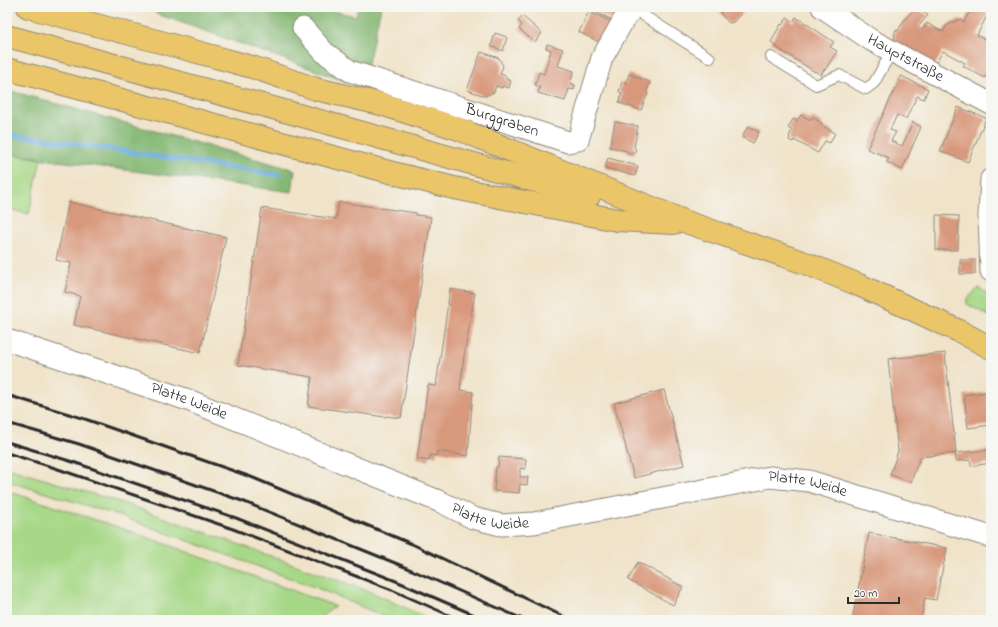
<svg xmlns="http://www.w3.org/2000/svg" width="998" height="627" viewBox="0 0 998 627" font-family="'Indie Flower',sans-serif">
<style>
.green{fill:#a7d887;stroke:#698259}
.forest{fill:#85b874;stroke:#587250}
.lines{fill:none;stroke-linecap:round;stroke-linejoin:round}
.stream{stroke:#68abdd;stroke-width:5}
.building{fill:#d8987c}
.service-casing{stroke:#8e877a;stroke-width:12}
.minor-casing{stroke:#8e877a;stroke-width:23}
.primary-casing{stroke:#8e877a;stroke-width:24}
.service{stroke:#fff;stroke-width:10}
.minor{stroke:#fff;stroke-width:21}
.primary{stroke:#eac669;stroke-width:22}
.rail{stroke:#2b2b2b;stroke-width:3}
.labels{text-anchor:middle;dominant-baseline:central;stroke-width:4;stroke-linejoin:round;paint-order:stroke}
.street-label{font-size:16px;fill:#2b2b2b;stroke:#f6f6f2}
</style>
<rect width="100%" height="100%" fill="#f6f6f2"/>
<filter id="ink" filterUnits="userSpaceOnUse"><feTurbulence type="fractalNoise" baseFrequency=".025" numOctaves="2"/><feDisplacementMap in="SourceGraphic" scale="8" xChannelSelector="R" yChannelSelector="G"/><feConvolveMatrix kernelMatrix="1 2 1 2 8 2 1 2 1" color-interpolation-filters="sRGB"/></filter>
<filter id="wash" filterUnits="userSpaceOnUse"><feTurbulence type="fractalNoise" baseFrequency=".012" numOctaves="4" result="noise"/><feDisplacementMap in="SourceGraphic" scale="16" xChannelSelector="R" yChannelSelector="G"/><feGaussianBlur stdDeviation="0.9" result="paint"/><feColorMatrix in="noise" values="0 0 0 0 0 0 0 0 0 0 0 0 0 0 0 0 0 1.4 0 .05"/><feComposite in="paint" operator="in"/></filter>
<g filter="url(#wash)">
<rect width="100%" height="100%" fill="#f0e3c9"/>
<g class="green">
<polygon points="7,153 41,159 29,214 7,209"/>
<polygon points="979,288 991,296 991,317 967,304 967,299"/>
<polygon points="7,468 126,504 371,592 432,620 393,620 317,588 120,516 7,481"/>
<polygon points="7,491 127,530 335,606 318,620 7,620"/>
</g>
<g class="forest">
<polygon points="147,7 316,7 356,16 358,7 381,7 364,80 345,81 157,14"/>
<polygon points="7,90 295,170 292,192 50,160 7,153"/>
</g>
<g class="lines">
<polyline class="stream" points="7,135 44,139 279,175"/>
</g>
<g id="blocks">
<g class="building">
<polygon points="600,7 624,7 621,12 617,10 612,20 597,13"/>
<polygon points="714,7 748,7 732,23 731,22 729,23 720,13 722,12 720,10 719,12"/>
<polygon points="987,7 990,10 977,35 991,43 991,67 985,78 963,66 965,63 943,51 935,65 892,42 895,37 894,36 896,29 898,31 904,20 916,8 928,15 918,27 922,30 927,23 943,32 947,25 960,19 964,22 968,14 976,8"/>
<polygon points="589,11 611,22 601,43 579,32"/>
<polygon points="522,16 542,33 535,42 519,29 522,25 518,21"/>
<polygon points="796,17 834,42 830,47 837,51 825,70 824,69 821,75 815,71 815,72 776,47 776,46 771,42 774,37 774,36 781,24 782,25 787,18 793,22"/>
<polygon points="495,33 507,37 503,51 491,46"/>
<polygon points="547,44 563,49 558,66 574,71 570,83 575,85 574,90 569,89 565,101 538,93 540,87 535,85 539,72 544,74 551,50 546,48"/>
<polygon points="481,52 499,58 503,66 500,74 506,76 506,79 511,81 509,88 503,86 502,88 496,86 494,92 485,96 467,90"/>
<polygon points="629,74 650,82 647,91 648,94 645,100 641,110 619,103 622,94 619,92 622,82 626,83"/>
<polygon points="901,76 922,86 928,89 924,99 917,96 906,119 897,115 890,130 896,132 891,141 902,146 913,122 921,127 902,170 887,162 889,158 867,149"/>
<polygon points="958,107 986,118 968,162 940,151"/>
<polygon points="801,115 811,120 812,117 822,123 821,125 835,133 830,143 825,141 818,153 794,140 793,142 789,140 790,138 789,137 792,130 788,128 793,119 797,121"/>
<polygon points="615,122 638,126 634,147 635,148 636,151 633,154 629,154 627,151 610,147"/>
<polygon points="748,126 759,132 753,143 742,137"/>
<polygon points="608,158 638,166 635,176 605,168"/>
<polygon points="69,202 226,237 200,353 74,325 80,296 65,292 71,263 56,260"/>
<polygon points="339,202 416,213 416,215 431,217 401,418 386,416 385,417 308,406 312,377 238,365 262,208 336,219"/>
<polygon points="936,215 959,216 958,250 936,250"/>
<rect x="960" y="260" width="15" height="14"/>
<polygon points="450,289 475,293 464,356 460,390 473,392 468,456 437,451 436,456 430,455 429,461 417,459 428,385 436,386"/>
<polygon points="945,353 956,453 920,457 911,482 890,475 898,451 888,359"/>
<polygon points="664,390 684,465 634,478 614,403"/>
<polygon points="988,392 991,425 968,428 964,395"/>
<polygon points="991,450 991,463 971,466 970,460 956,461 955,453"/>
<polygon points="499,457 526,459 525,469 520,468 520,477 528,477 527,485 520,484 519,493 494,491 496,467 498,467"/>
<polygon points="869,533 947,548 936,600 925,598 921,620 852,620"/>
<polygon points="638,562 683,587 673,605 628,580"/>
</g>
</g>
</g>
<g filter="url(#ink)">
<use href="#blocks" fill-opacity="0" stroke="#8e877a" stroke-width="1"/>
<g class="lines">
<g class="service-casing">
<g id="service">
<polyline points="632,8 710,58"/>
<polyline points="771,57 816,85 839,75 866,89 874,83 892,51"/>
</g>
</g>
<g class="minor-casing">
<g id="minor">
<path id="s1" d="M822 7 871 40 991 104"/>
<path id="s2" d="M303 28 324 52 350 71 568 142 578 140 602 58 623 21 633 7"/>
<polyline points="991,179 989,216 991,271"/>
<path id="s3" d="M7 340 188 400 441 502 473 518 501 525 534 523 770 477 809 481 991 537"/>
</g>
</g>
<g class="primary-casing">
<g id="primary">
<polyline points="28,7 168,44 252,67 316,89 381,104 456,128 689,223 805,263 859,285 959,331 991,348"/>
<polyline points="7,36 288,112 589,196"/>
<polyline points="7,69 393,173 454,188 617,220 674,223"/>
</g>
</g>
<use href="#service" class="service"/>
<use href="#minor" class="minor"/>
<use href="#primary" class="primary"/>
<g class="rail">
<polyline points="7,395 85,419 251,477 412,544 571,620"/>
<polyline points="7,423 79,444 242,501 405,567 525,620"/>
<polyline points="7,442 73,462 236,518 396,581 486,620"/>
<polyline points="7,453 55,468 233,529 392,590 460,620"/>
</g>
</g>
</g>
<g class="labels">
<g class="street-label">
<text stroke="none"><textPath href="#s1" startOffset="98">Hauptstraße</textPath></text>
<text stroke="none"><textPath href="#s2" startOffset="224">Burggraben</textPath></text>
<text stroke="none"><textPath href="#s3" startOffset="192">Platte Weide</textPath></text>
<text stroke="none"><textPath href="#s3" startOffset="840">Platte Weide</textPath></text>
<text stroke="none"><textPath href="#s3" startOffset="516">Platte Weide</textPath></text>
</g>
</g>
<rect width="998" height="627" fill="none" stroke="#f6f6f2" stroke-width="24"/>
<path d="M848 597v6h51v-6" fill="none" stroke="#2b2b2b" stroke-width="2"/>
<text x="854" y="597" font-size="12" fill="#2b2b2b" stroke="#f6f6f2" stroke-width="3" paint-order="stroke">20 m</text>
</svg>
